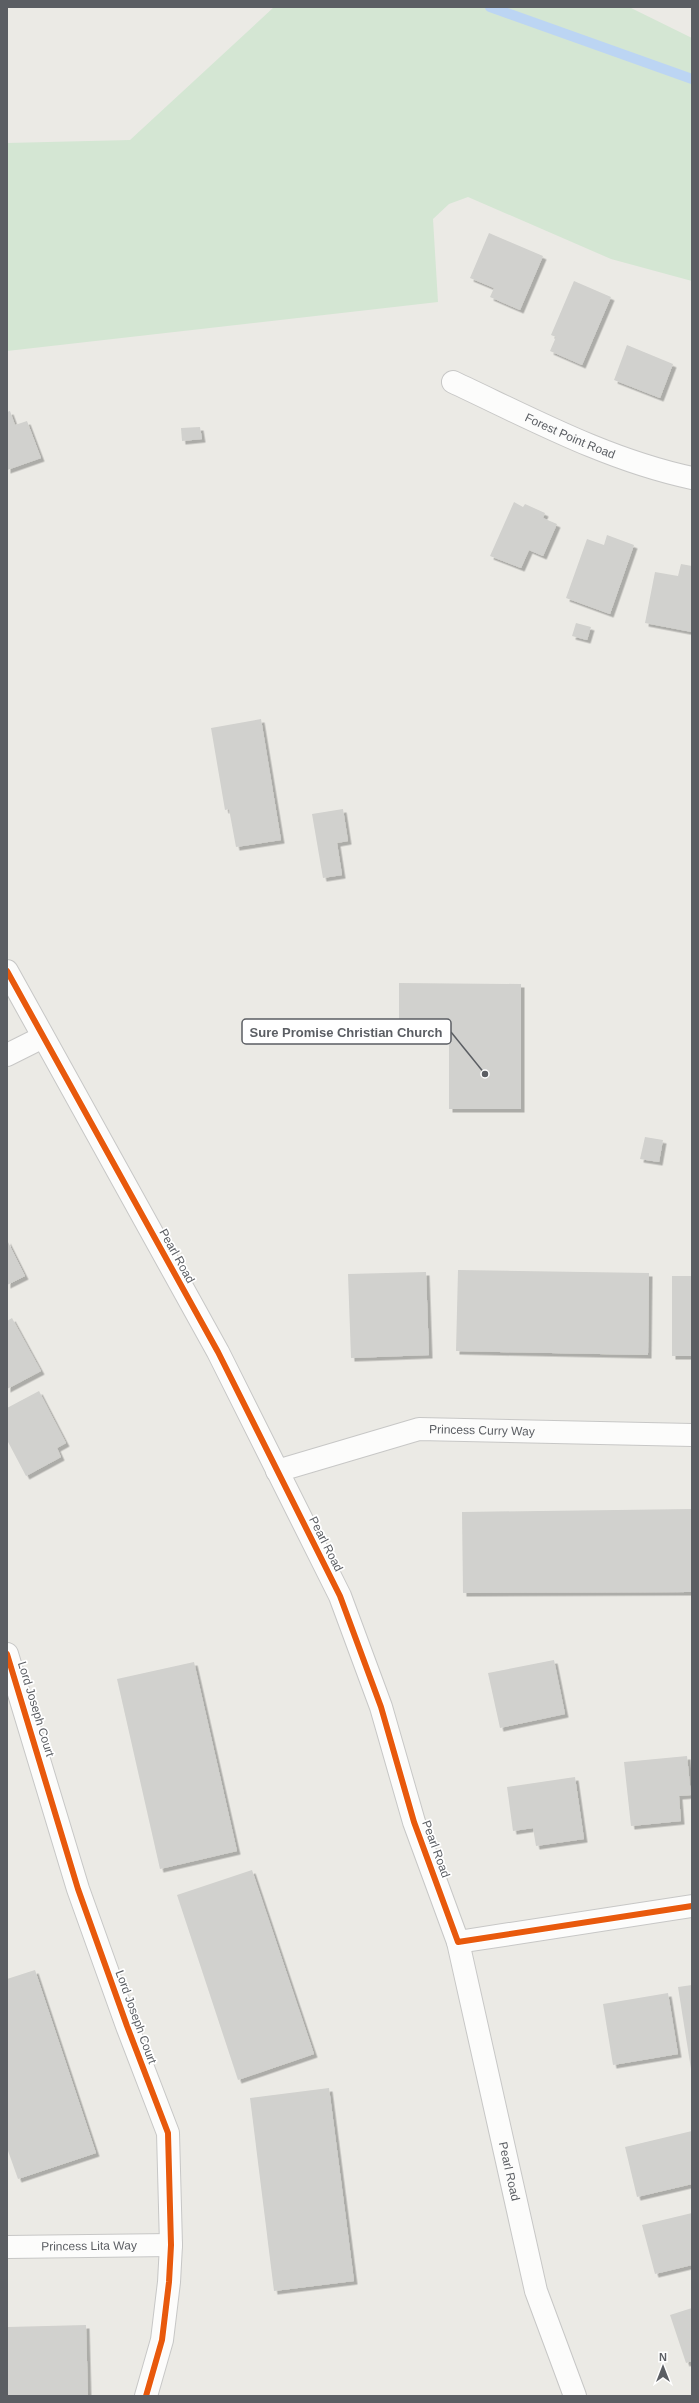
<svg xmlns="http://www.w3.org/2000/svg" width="699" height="2403" viewBox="0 0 699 2403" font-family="Arial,sans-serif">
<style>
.green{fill:#d4e6d3}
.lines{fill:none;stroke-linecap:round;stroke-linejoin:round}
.stream{stroke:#bcd5f3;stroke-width:10}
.building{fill:#d1d1ce;filter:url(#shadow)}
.minor-casing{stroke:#c7c7c6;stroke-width:24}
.minor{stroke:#fcfcfb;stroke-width:22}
.cycleway-casing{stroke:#fff;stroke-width:8}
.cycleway{stroke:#e8590c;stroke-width:6}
.labels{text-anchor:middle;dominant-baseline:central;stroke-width:3.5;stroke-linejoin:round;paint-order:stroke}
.street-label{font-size:12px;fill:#5b5e63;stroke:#fff}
.leader{fill:none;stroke:#5b5e63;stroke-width:1.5}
.callout-dot{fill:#5b5e63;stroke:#fff;stroke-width:1.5}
.callout{fill:#fff;stroke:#5b5e63;stroke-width:1.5}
.callout-label{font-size:13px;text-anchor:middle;font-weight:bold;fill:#5b5e63}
</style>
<defs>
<filter id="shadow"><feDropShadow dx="3.5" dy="3.5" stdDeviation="0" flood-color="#0004"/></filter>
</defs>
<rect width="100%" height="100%" fill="#ebeae5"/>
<polygon class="green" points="274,7 629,7 692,38 692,281 611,259 468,197 449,204 433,219 438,302 7,351 7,143 130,140"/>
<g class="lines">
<polyline class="stream" points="490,7 692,79"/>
</g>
<g class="building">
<polygon points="489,233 543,256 520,310 490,297 494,288 470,278"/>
<polygon points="574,281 611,297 582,365 550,351 556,337 551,335"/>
<polygon points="627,345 673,364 660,398 614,380"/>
<polygon points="10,411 15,425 27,421 41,458 7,470 7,412"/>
<polygon points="200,427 202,439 182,441 181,428"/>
<polygon points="514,502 523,507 525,504 545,513 543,518 557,524 543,556 529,550 521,568 490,556"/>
<polygon points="607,535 634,545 610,614 566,598 587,539 604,545"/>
<polygon points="681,564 692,566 692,632 645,623 655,572 678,576"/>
<polygon points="576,623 591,627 587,640 572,636"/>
<polygon points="261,719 281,840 236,847 229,809 225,810 211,728"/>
<polygon points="343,809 348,841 337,843 342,875 323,878 312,814"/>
<polygon points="399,983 521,984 521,1109 449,1109 449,1040 399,1040"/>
<polygon points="645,1137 663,1140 659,1162 640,1159"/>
<polygon points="7,1240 25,1276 7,1285"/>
<polygon points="458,1270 649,1273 648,1355 456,1351"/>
<polygon points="426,1272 429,1355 351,1358 348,1274"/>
<rect x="672" y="1276" width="20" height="80"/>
<polygon points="12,1318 41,1371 7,1389 7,1321"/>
<polygon points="39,1391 66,1443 57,1448 61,1457 26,1476 7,1440 7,1408"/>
<polygon points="692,1509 692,1592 463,1593 462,1512"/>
<polygon points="554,1660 565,1714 500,1728 488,1673"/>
<polygon points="194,1662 237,1851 160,1869 117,1679"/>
<polygon points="687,1756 691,1795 679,1796 681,1821 631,1826 624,1762"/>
<polygon points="575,1777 584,1839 536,1846 533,1828 513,1831 507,1787"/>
<polygon points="252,1870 314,2054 238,2080 177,1895"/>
<polygon points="35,1970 96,2153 18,2179 7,2148 7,1979"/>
<polygon points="692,1985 692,2069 691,2069 678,1987"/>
<polygon points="668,1993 678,2054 613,2065 603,2004"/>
<polygon points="329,2088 354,2281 274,2291 250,2098"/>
<polygon points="692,2131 692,2184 637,2197 625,2147"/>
<polygon points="692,2213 692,2265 655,2274 642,2225"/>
<polygon points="692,2308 692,2361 686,2363 670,2315"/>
<polygon points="86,2325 88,2396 7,2396 7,2327"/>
</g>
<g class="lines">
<g class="minor-casing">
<g id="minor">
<path id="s1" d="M453 382C530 418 607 460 692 478"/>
<polyline points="7,971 218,1352 340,1596 381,1707 414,1822 458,1942 692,1906"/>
<polyline points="7,1055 43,1037"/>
<path id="s2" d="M277 1471 419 1429 692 1435"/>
<polyline points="7,1654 78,1889 127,2026 168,2133 171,2245 169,2282 162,2340 146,2396"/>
<path id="s3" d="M458 1942 536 2291 575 2396"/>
<path id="s4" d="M7 2247 171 2245"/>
</g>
</g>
<use href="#minor" class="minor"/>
<g class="cycleway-casing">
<g id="cycleway">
<polyline points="7,971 218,1352 340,1596 381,1707 414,1822 458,1942 692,1906"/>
<polyline points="7,1654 78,1889 127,2026 168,2133 171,2245 169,2282 162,2340 146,2396"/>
</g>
</g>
<use href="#cycleway" class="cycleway"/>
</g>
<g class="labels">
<g class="street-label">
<text stroke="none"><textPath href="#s1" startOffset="129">Forest Point Road</textPath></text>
<text transform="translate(177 1256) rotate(61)">Pearl Road</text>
<text stroke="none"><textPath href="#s2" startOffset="211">Princess Curry Way</textPath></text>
<text transform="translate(326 1544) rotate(63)">Pearl Road</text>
<text transform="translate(36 1709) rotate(73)">Lord Joseph Court</text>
<text transform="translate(436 1849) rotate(70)">Pearl Road</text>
<text transform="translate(136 2017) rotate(70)">Lord Joseph Court</text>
<text stroke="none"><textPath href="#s3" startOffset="235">Pearl Road</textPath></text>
<text stroke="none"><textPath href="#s4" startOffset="82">Princess Lita Way</textPath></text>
</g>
</g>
<path class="leader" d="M485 1074L451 1032"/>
<circle class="callout-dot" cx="485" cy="1074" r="4"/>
<rect class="callout" x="242" y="1019" width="209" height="25" rx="4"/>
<g class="callout-label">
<text x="346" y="1037">Sure Promise Christian Church</text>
</g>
<rect width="699" height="2403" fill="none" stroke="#5b5e63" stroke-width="16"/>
<g transform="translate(663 2367)" stroke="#ffffff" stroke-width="3" paint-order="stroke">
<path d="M0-3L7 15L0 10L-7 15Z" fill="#5b5e63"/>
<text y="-6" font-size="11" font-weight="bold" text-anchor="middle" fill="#5b5e63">N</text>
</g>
</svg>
